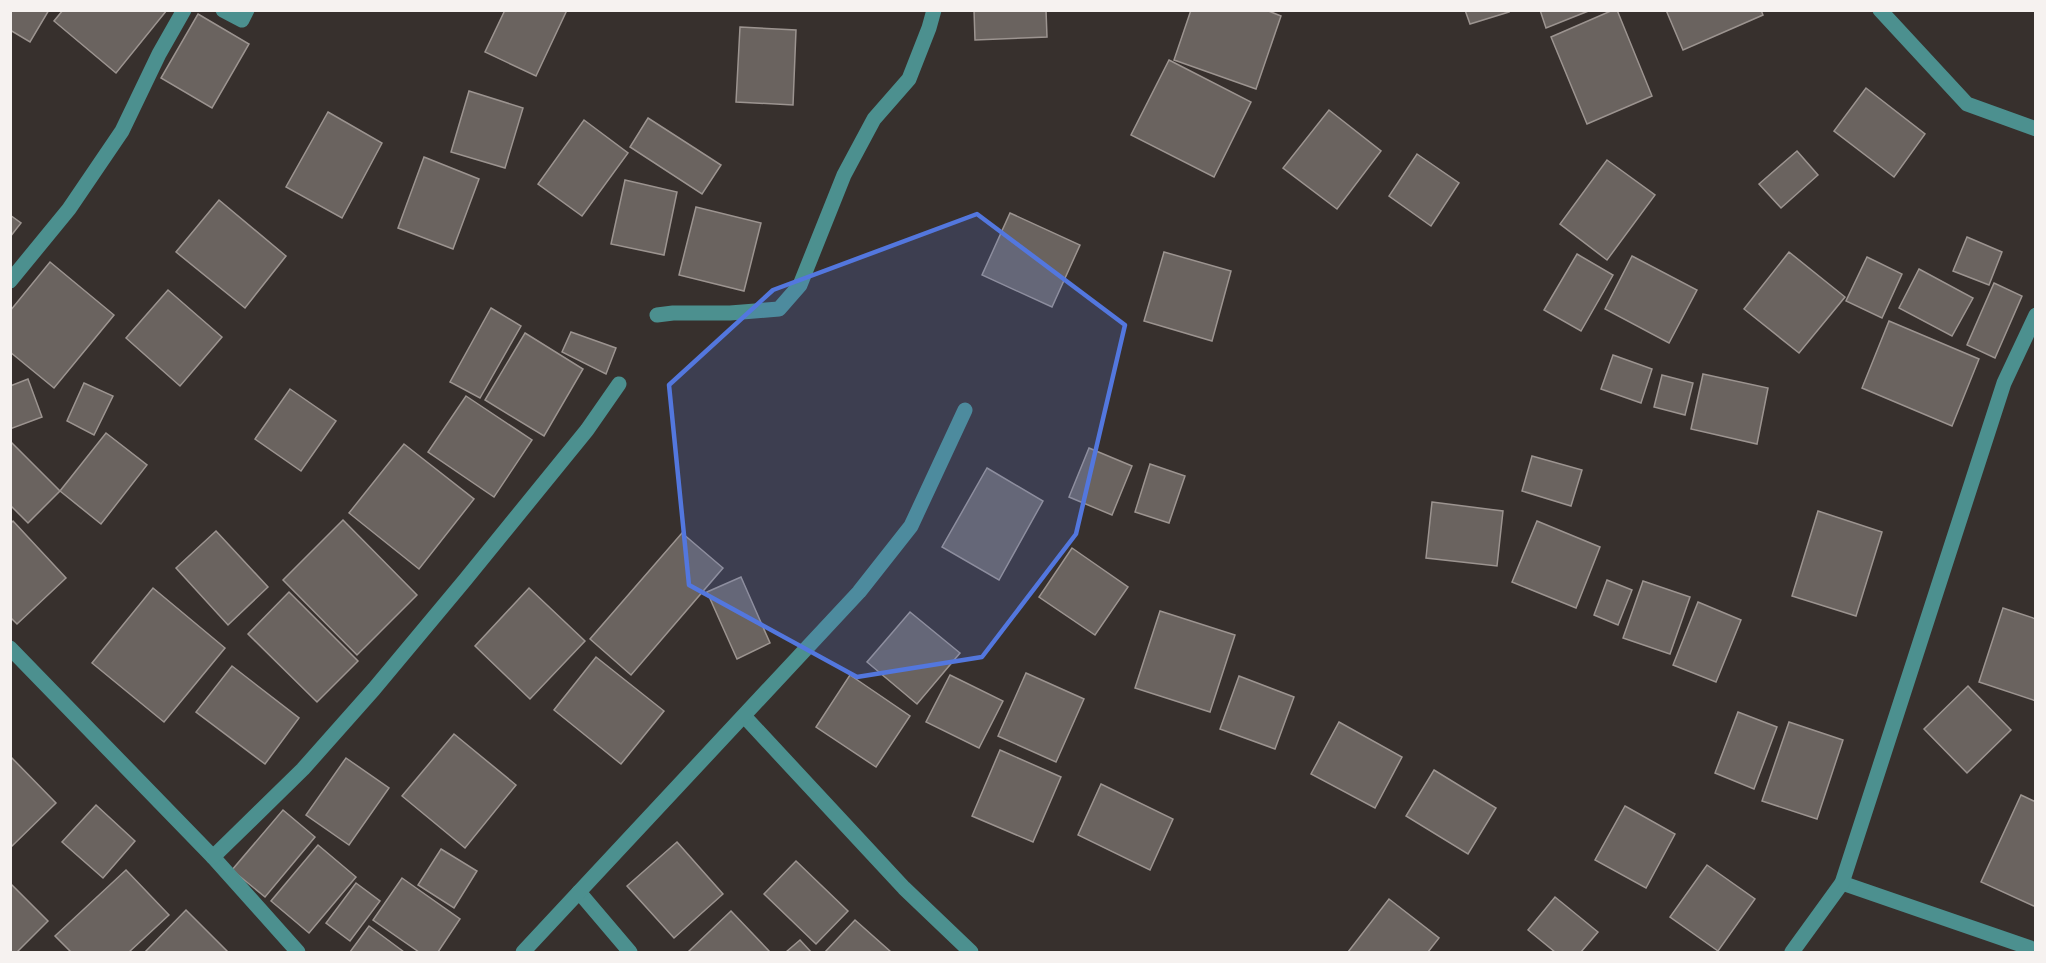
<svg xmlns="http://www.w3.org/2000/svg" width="2046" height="963" viewBox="0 0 2046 963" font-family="Jost,sans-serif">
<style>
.building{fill:#6a635f;stroke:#9c9490;stroke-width:1.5}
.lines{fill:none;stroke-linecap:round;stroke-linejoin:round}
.minor{stroke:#4c908f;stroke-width:15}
.marked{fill:#5377de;fill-opacity:0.2;stroke:#5377de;stroke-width:4.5;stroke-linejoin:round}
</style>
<rect width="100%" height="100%" fill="#37302d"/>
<g class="building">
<polygon points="10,10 49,10 30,42 10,30"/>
<polygon points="63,10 167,10 116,73 54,21"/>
<polygon points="505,10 567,10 536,76 485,52"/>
<polygon points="974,10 1046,10 1047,37 975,40"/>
<polygon points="1191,10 1266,10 1281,16 1256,89 1174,60"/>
<polygon points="1465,10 1508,10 1509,12 1470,24"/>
<polygon points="1540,10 1591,10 1546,28"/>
<polygon points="1613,10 1617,10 1652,96 1587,124 1551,37"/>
<polygon points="1666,10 1761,10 1763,15 1683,50"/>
<polygon points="198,14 249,44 212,108 161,78"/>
<polygon points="740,27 796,30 793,105 736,102"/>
<polygon points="1169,60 1251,102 1214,177 1131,135"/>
<polygon points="1866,88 1925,134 1894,177 1834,131"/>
<polygon points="469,91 523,108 505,168 451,152"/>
<polygon points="1329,110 1381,151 1337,209 1283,168"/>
<polygon points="328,112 382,143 342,218 286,187"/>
<polygon points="648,118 721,165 702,194 630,147"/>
<polygon points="584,120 628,153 582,216 538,184"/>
<polygon points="1797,151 1818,175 1781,208 1759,184"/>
<polygon points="1417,154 1459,183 1431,226 1389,196"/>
<polygon points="424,157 479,179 453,249 398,228"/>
<polygon points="1607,160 1655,195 1607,260 1560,224"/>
<polygon points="625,180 677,192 664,255 611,244"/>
<polygon points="219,200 286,256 245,308 176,252"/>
<polygon points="696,207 761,223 744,291 679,275"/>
<polygon points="1010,213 1080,245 1052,307 982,275"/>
<polygon points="10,215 21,223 10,237"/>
<polygon points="1967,237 2002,252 1989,285 1953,271"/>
<polygon points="1164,252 1231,271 1212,341 1144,321"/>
<polygon points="1789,252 1845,297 1799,353 1744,309"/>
<polygon points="1577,254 1613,275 1581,331 1544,310"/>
<polygon points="1632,256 1697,290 1669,343 1605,309"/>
<polygon points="1867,257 1902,274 1882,318 1846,301"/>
<polygon points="50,262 114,315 54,388 10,352 10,311"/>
<polygon points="1919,269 1973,298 1952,336 1899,308"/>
<polygon points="1994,283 2022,296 1995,358 1967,345"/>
<polygon points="168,290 222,337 180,386 126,338"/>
<polygon points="491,308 521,326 480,398 450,382"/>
<polygon points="1889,321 1979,359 1952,426 1862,388"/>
<polygon points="571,332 616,348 606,374 562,352"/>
<polygon points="525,333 583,369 544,436 485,400"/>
<polygon points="1613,355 1652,369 1641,403 1601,389"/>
<polygon points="1703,374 1768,388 1757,444 1691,429"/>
<polygon points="1662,375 1693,383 1685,415 1654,407"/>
<polygon points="28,379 42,417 10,429 10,386"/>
<polygon points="84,383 113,396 94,435 67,421"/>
<polygon points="290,389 336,421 301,471 255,439"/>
<polygon points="466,396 532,440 494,497 428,452"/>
<polygon points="106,433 147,465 101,524 60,491"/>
<polygon points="10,441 60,491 28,523 10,505"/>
<polygon points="404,444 474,499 419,569 349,513"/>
<polygon points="1089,448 1132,466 1112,515 1069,497"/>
<polygon points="1532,456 1582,470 1571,506 1522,491"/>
<polygon points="1150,464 1185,476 1169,523 1135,512"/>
<polygon points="987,468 1043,501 999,580 942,547"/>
<polygon points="1432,502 1503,511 1497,566 1426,558"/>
<polygon points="1818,511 1882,532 1856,616 1792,596"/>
<polygon points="343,520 417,595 357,655 283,580"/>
<polygon points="13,521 66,578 17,624 10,617 10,524"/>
<polygon points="1537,521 1600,547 1576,608 1512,582"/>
<polygon points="216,531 268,587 228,625 176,568"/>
<polygon points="682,533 723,568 631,675 590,639"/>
<polygon points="1072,548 1128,587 1095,635 1039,597"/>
<polygon points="741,577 770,643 737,659 707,592"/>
<polygon points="1607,580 1632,590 1618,625 1594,615"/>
<polygon points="1643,581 1690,597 1670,654 1623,638"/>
<polygon points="153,588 225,648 164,722 92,663"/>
<polygon points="529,588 585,641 530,699 475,646"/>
<polygon points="289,592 358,661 317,702 248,634"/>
<polygon points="1698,602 1741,620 1716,682 1673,665"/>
<polygon points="2003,608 2036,619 2036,701 1979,682"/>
<polygon points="1160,611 1235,635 1210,712 1135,688"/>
<polygon points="910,612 960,653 917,704 867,662"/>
<polygon points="596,657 664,711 621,764 554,710"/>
<polygon points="232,666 299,718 265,764 196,712"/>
<polygon points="1026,673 1084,699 1056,762 998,736"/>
<polygon points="850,675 910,716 876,767 816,727"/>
<polygon points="950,675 1003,701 979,748 926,722"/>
<polygon points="1239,676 1294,697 1275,749 1220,729"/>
<polygon points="1968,686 2011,730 1967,773 1924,729"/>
<polygon points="1738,712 1777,727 1754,789 1715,773"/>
<polygon points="1339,722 1402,757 1375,808 1311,774"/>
<polygon points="1789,722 1843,740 1817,819 1762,801"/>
<polygon points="454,734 516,785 465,848 402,796"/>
<polygon points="1000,750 1061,777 1033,842 972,816"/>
<polygon points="10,756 56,803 10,848"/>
<polygon points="346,758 389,788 349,845 306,815"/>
<polygon points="1434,770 1496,808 1468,854 1406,816"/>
<polygon points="1101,784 1173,819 1150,870 1078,835"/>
<polygon points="2021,795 2036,802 2036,907 1981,882"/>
<polygon points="96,805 135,841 103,878 62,842"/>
<polygon points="1625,806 1675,834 1646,888 1595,860"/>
<polygon points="283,810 315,837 265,897 232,870"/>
<polygon points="677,842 723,894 674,938 627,886"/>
<polygon points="318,845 356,877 309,933 271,901"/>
<polygon points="441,849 477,871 454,908 418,885"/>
<polygon points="796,861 848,911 816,944 764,894"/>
<polygon points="1707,865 1755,899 1718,951 1670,917"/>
<polygon points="126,870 169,915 129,952 71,952 55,936"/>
<polygon points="402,878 460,919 438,952 419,952 373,920"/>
<polygon points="10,883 48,921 17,952 10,952"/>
<polygon points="356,883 380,901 350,941 326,923"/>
<polygon points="1555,897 1598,932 1581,952 1555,952 1528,930"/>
<polygon points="1389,899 1439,938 1428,952 1348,952"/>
<polygon points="186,910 228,952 145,952"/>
<polygon points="731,911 770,952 688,952"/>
<polygon points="855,920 891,952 825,952"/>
<polygon points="369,926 404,952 350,952"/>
<polygon points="800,940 811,952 786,952"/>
</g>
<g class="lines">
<g class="minor">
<polyline points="223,10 242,20 247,10"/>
<polyline points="1880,10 1967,104 2036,129"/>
<polyline points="10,281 69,209 122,131 159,54 184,10"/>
<polyline points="657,315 673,313 730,313 779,309 800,285 844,175 874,119 909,79 929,28 934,10"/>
<polyline points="10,648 213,857 298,952"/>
<polyline points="745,717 904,888 971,952"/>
<polyline points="213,857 303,769 374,689 465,580 587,430 619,384"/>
<polyline points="1842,883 2036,950"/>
<polyline points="579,892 630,952"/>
<polyline points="523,952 859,592 911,526 965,410"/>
<polyline points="1792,952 1842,883 2004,383 2036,315"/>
</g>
</g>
<path class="marked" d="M977 214 1125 325 1076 534 982 657 857 677 689 585 669 385 773 290Z"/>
<rect width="2046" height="963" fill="none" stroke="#f6f2f0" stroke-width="24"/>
</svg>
